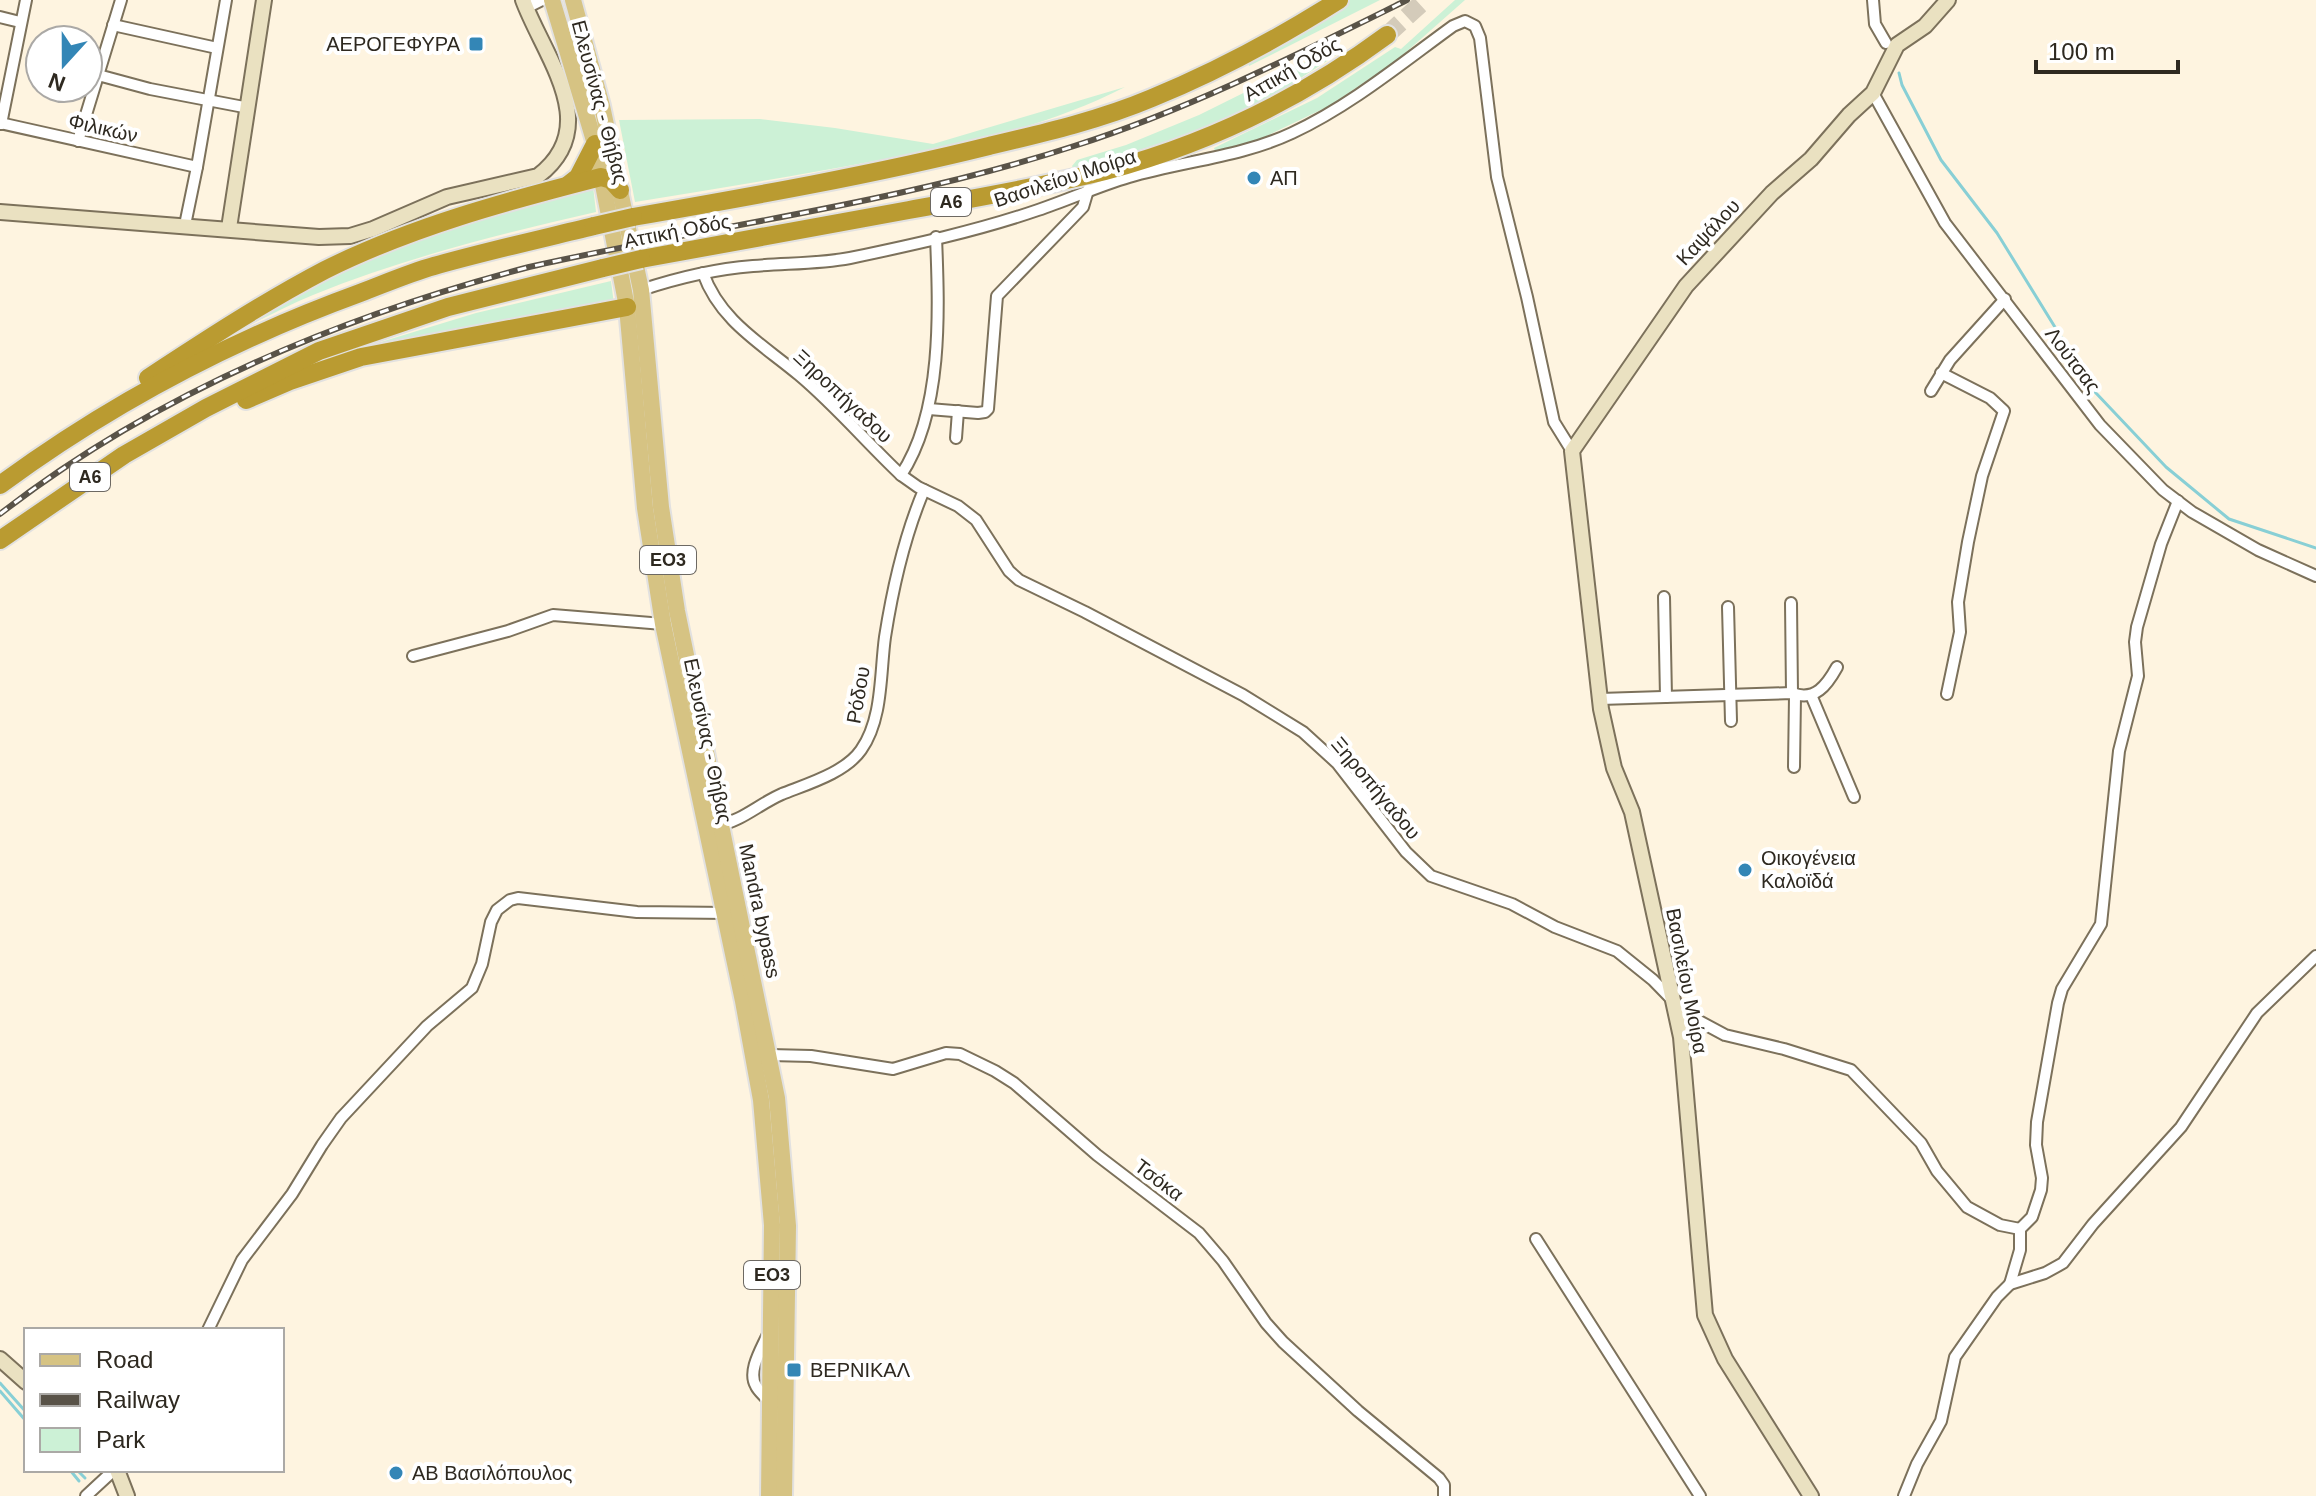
<svg xmlns="http://www.w3.org/2000/svg" width="2316" height="1496" viewBox="0 0 2316 1496" font-family="Arial,sans-serif">
<style>
.green{fill:#ccf1d6}
.lines{fill:none;stroke-linecap:round;stroke-linejoin:round}
.stream{stroke:#88cfd5;stroke-width:3}
.highway-tunnel{stroke:#d4cbba;stroke-width:18;stroke-dasharray:18 9;stroke-linecap:butt}
.street-casing{stroke:#7c715b;stroke-width:14}
.secondary-casing{stroke:#7c715b;stroke-width:18}
.primary-casing{stroke:#e2e1e0;stroke-width:20}
.highway-casing{stroke:#e2e1e0;stroke-width:22}
.street{stroke:#fff;stroke-width:10}
.secondary{stroke:#eae1c1;stroke-width:14}
.primary{stroke:#d6c383;stroke-width:16}
.highway{stroke:#ba9b31;stroke-width:18}
.rail-casing{stroke:#595348;stroke-width:6}
.rail{stroke:#fff;stroke-width:3;stroke-dasharray:9;stroke-linecap:butt}
.highway-bridge-casing{stroke:#e2e1e0;stroke-width:22;stroke-linecap:butt}
.highway-bridge{stroke:#ba9b31;stroke-width:18}
.poi-dot{fill:#3386b6;stroke:#fff;stroke-width:3}
.labels{text-anchor:middle;dominant-baseline:central;stroke-width:8;stroke-linejoin:round;paint-order:stroke}
.shield{fill:#fff;stroke:#6d6963;stroke-width:2}
.shield-label{font-size:18px;font-weight:bold;fill:#2e2920}
.poi-label{font-size:20px;fill:#2e2920;stroke:#fff;text-anchor:start}
.street-label{font-size:20px;fill:#2e2920;stroke:#fff}
</style>
<rect width="100%" height="100%" fill="#fef4e0"/>
<g class="green">
<polygon points="1350,0 1380,0 1249,66 1248,63"/>
<polygon points="1455,0 1465,0 1396,61 1329,106 1252,143 1215,151 1214,148 1317,98 1395,47 1401,49"/>
<path d="M1336 47 1339 53C1316 68 1294 83 1271 96 1210 131 1141 151 1073 168L1072 166 1077 160 1126 145 1199 115Z"/>
<path d="M1125 87C1045 128 957 146 869 162 791 177 713 189 635 202L619 120 760 119 835 128 933 144Z"/>
<path d="M593 186 596 212C500 234 404 258 313 295 288 305 265 318 241 329 293 297 346 267 404 244 466 220 530 205 593 186Z"/>
<polygon points="611,281 614,304 373,350 371,345 476,313"/>
</g>
<g class="lines">
<g class="stream">
<polyline points="1899,73 1902,85 1941,160 1997,233 2095,392 2166,467 2229,519 2316,548"/>
<polyline points="0,1383 26,1412"/>
<polyline points="0,1391 26,1421"/>
<polyline points="70,1470 79,1481"/>
<polyline points="77,1470 85,1478"/>
</g>
<polyline class="highway-tunnel" points="1387,35 1425,0"/>
<g class="street-casing">
<g id="street">
<polyline points="1873,0 1875,24 1886,43"/>
<polyline points="526,8 542,0"/>
<polyline points="0,17 20,22"/>
<polyline points="113,25 217,48"/>
<polyline points="98,75 150,89 249,108"/>
<polyline points="1873,93 1945,223 2100,425 2163,490 2192,512 2258,550 2316,576"/>
<polyline points="0,123 197,167"/>
<polyline points="1,124 26,0"/>
<polyline points="78,141 121,0"/>
<polyline points="185,225 197,167 226,0"/>
<path d="M703 273C720 321 762 344 799 375 836 406 867 443 901 475L918 487 958 506 976 520 1009 571 1019 580 1085 612 1243 695 1303 732 1337 763 1406 852 1431 876 1512 904 1555 927 1617 951 1653 980 1686 1014 1725 1035 1784 1049 1851 1070 1921 1143 1937 1171 1967 1207 2000 1225 2020 1229"/>
<path d="M641 290C677 278 715 269 753 266 786 263 818 264 850 258 912 245 977 231 1038 210 1068 200 1098 186 1129 177 1183 161 1241 157 1292 133 1350 106 1402 63 1453 26L1465 21 1475 26 1480 38 1497 177 1527 297 1554 422 1572 451"/>
<polyline points="1941,373 1990,398 2004,411 1982,476 1968,542 1958,602 1960,632 1947,694"/>
<polyline points="1931,391 1950,360 2005,299"/>
<polyline points="929,409 978,413 985,412 988,409 997,296 1083,207 1088,190"/>
<polyline points="956,438 958,411"/>
<path d="M901 475C943 412 939 311 936 237"/>
<polyline points="1664,597 1666,697"/>
<polyline points="1791,603 1792,693"/>
<polyline points="1728,607 1731,721"/>
<polyline points="413,656 508,631 553,615 663,624"/>
<polyline points="1811,695 1854,797"/>
<path d="M1600 699 1792 693C1815 702 1827 685 1837 667"/>
<polyline points="1794,767 1795,696"/>
<path d="M717 826C742 821 759 804 782 794 807 784 845 773 861 750 883 719 880 673 885 637 893 586 904 537 924 490"/>
<polyline points="770,1055 811,1056 893,1069 946,1053 960,1054 995,1071 1014,1083 1097,1155 1199,1233 1223,1261 1266,1323 1283,1342 1358,1411 1439,1478 1444,1485 1444,1496"/>
<polyline points="2020,1229 2032,1217 2041,1190 2042,1178 2036,1145 2037,1122 2058,1003 2062,989 2101,924 2119,751 2138,676 2135,642 2137,627 2161,544 2178,501"/>
<polyline points="1536,1239 1700,1496"/>
<polyline points="2010,1284 2020,1250 2020,1229"/>
<polyline points="208,1330 242,1260 292,1194 322,1145 341,1118 427,1026 472,988 482,964 491,922 497,910 510,900 518,898 637,912 728,913"/>
<path d="M768 1334C762 1348 747 1371 756 1386 759 1392 765 1396 769 1402"/>
<polyline points="86,1496 114,1470"/>
<polyline points="1904,1496 1917,1464 1941,1421 1955,1357 1997,1297 2010,1284 2045,1273 2063,1263 2093,1224 2181,1127 2257,1013 2316,956"/>
</g>
</g>
<g class="secondary-casing">
<g id="secondary">
<path d="M0 212 319 237 350 236 373 229 447 197 538 176C604 126 544 57 523 0"/>
<polyline points="229,228 264,0"/>
<polyline points="0,1359 26,1382"/>
<polyline points="117,1470 127,1496"/>
<polyline points="1811,1496 1725,1359 1705,1315 1681,1037 1632,812 1614,768 1601,709 1572,451 1686,286 1772,193 1811,159 1849,115 1873,93 1897,45 1925,26 1948,0"/>
</g>
</g>
<g class="primary-casing">
<g id="primary">
<polyline points="552,0 595,144 627,307 645,508 663,624 743,1001 761,1100 772,1225 769,1496"/>
<polyline points="573,0 602,106 641,290 661,507 677,611 777,1098 788,1226 784,1496"/>
</g>
</g>
<g class="highway-casing">
<g id="highway">
<polyline points="569,184 578,177 595,144"/>
<path d="M633 217C753 196 872 175 989 146 1044 133 1100 120 1152 98 1218 71 1279 38 1339 0"/>
<path d="M641 259C731 243 820 226 909 210 975 198 1041 187 1105 171 1207 144 1302 98 1387 35"/>
<path d="M148 378C206 340 264 302 325 270 411 227 507 201 601 177L611 180 620 190"/>
<polyline points="246,400 290,381 361,357 627,307"/>
<path d="M0 485C110 404 231 340 360 293 384 284 409 273 434 266 487 251 541 239 594 226"/>
<polyline points="0,540 124,455 206,408 319,351 448,307 603,268"/>
</g>
</g>
<use href="#street" class="street"/>
<use href="#secondary" class="secondary"/>
<use href="#primary" class="primary"/>
<use href="#highway" class="highway"/>
<g class="rail-casing">
<path id="rail" d="M0 514C156 393 339 317 529 267 710 226 897 204 1074 146 1190 109 1298 54 1407 0"/>
</g>
<use href="#rail" class="rail"/>
<g class="highway-bridge-casing">
<g id="highway-bridge">
<polyline points="594,226 633,217"/>
<polyline points="603,268 641,259"/>
</g>
</g>
<use href="#highway-bridge" class="highway-bridge"/>
</g>
<g class="poi-dot">
<rect x="468" y="36" width="16" height="16" rx="4"/>
<circle cx="1254" cy="178" r="8"/>
<circle cx="1745" cy="870" r="8"/>
<rect x="786" y="1362" width="16" height="16" rx="4"/>
<circle cx="396" cy="1473" r="8"/>
</g>
<g class="labels">
<g class="shield">
<rect x="931" y="188" width="40" height="28" rx="6"/>
<rect x="70" y="463" width="40" height="28" rx="6"/>
<rect x="640" y="546" width="56" height="28" rx="6"/>
<rect x="744" y="1261" width="56" height="28" rx="6"/>
</g>
<g class="shield-label">
<text x="951" y="202">Α6</text>
<text x="90" y="477">Α6</text>
<text x="668" y="560">ΕΟ3</text>
<text x="772" y="1275">ΕΟ3</text>
</g>
<g class="poi-label">
<text x="460" y="44" text-anchor="end">ΑΕΡΟΓΕΦΥΡΑ</text>
<text x="1270" y="178">ΑΠ</text>
<text x="1761" y="858">Οικογένεια<tspan x="1761" dy="23">Καλοϊδά</tspan></text>
<text x="810" y="1370">ΒΕΡΝΙΚΑΛ</text>
<text x="412" y="1473">ΑΒ Βασιλόπουλος</text>
</g>
<g class="street-label">
<text transform="translate(1292 69) rotate(-30)">Αττική Οδός</text>
<text transform="translate(600 102) rotate(75)">Ελευσίνας - Θήβας</text>
<text transform="translate(103 128) rotate(13)">Φιλικών</text>
<text transform="translate(1065 178) rotate(-18)">Βασιλείου Μοίρα</text>
<text transform="translate(677 231) rotate(-11)">Αττική Οδός</text>
<text transform="translate(1708 232) rotate(-47)">Καψάλου</text>
<text transform="translate(2073 360) rotate(53)">Λούτσας</text>
<text transform="translate(843 396) rotate(43)">Ξηροπήγαδου</text>
<text transform="translate(858 695) rotate(-80)">Ρόδου</text>
<text transform="translate(708 741) rotate(78)">Ελευσίνας - Θήβας</text>
<text transform="translate(1376 788) rotate(50)">Ξηροπήγαδου</text>
<text transform="translate(760 911) rotate(78)">Mandra bypass</text>
<text transform="translate(1687 981) rotate(79)">Βασιλείου Μοίρα</text>
<text transform="translate(1159 1180) rotate(37)">Τσόκα</text>
</g>
</g>
<rect x="24" y="1328" width="260" height="144" fill="#ffffff" stroke="#aba9a6" stroke-width="2"/>
<rect x="40" y="1354" width="40" height="12" fill="#d6c383" stroke="#aba9a6" stroke-width="2"/>
<text x="96" y="1368" font-size="24" fill="#2e2920">Road</text>
<rect x="40" y="1394" width="40" height="12" fill="#595348" stroke="#aba9a6" stroke-width="2"/>
<text x="96" y="1408" font-size="24" fill="#2e2920">Railway</text>
<rect x="40" y="1428" width="40" height="24" fill="#ccf1d6" stroke="#aba9a6" stroke-width="2"/>
<text x="96" y="1448" font-size="24" fill="#2e2920">Park</text>
<g transform="translate(64 64) rotate(201)"><circle r="38" fill="#ffffff" stroke="#aba9a6" stroke-width="2"/>
<path d="M0-6L14 30L0 20L-14 30Z" fill="#3386b6"/>
<text y="-12" font-size="22" font-weight="bold" text-anchor="middle" fill="#2e2920">N</text>
</g>
<path d="M2036 60v12h142v-12" fill="none" stroke="#2e2920" stroke-width="4"/>
<text x="2048" y="60" font-size="24" fill="#2e2920" stroke="#ffffff" stroke-width="6" paint-order="stroke">100 m</text>
</svg>
